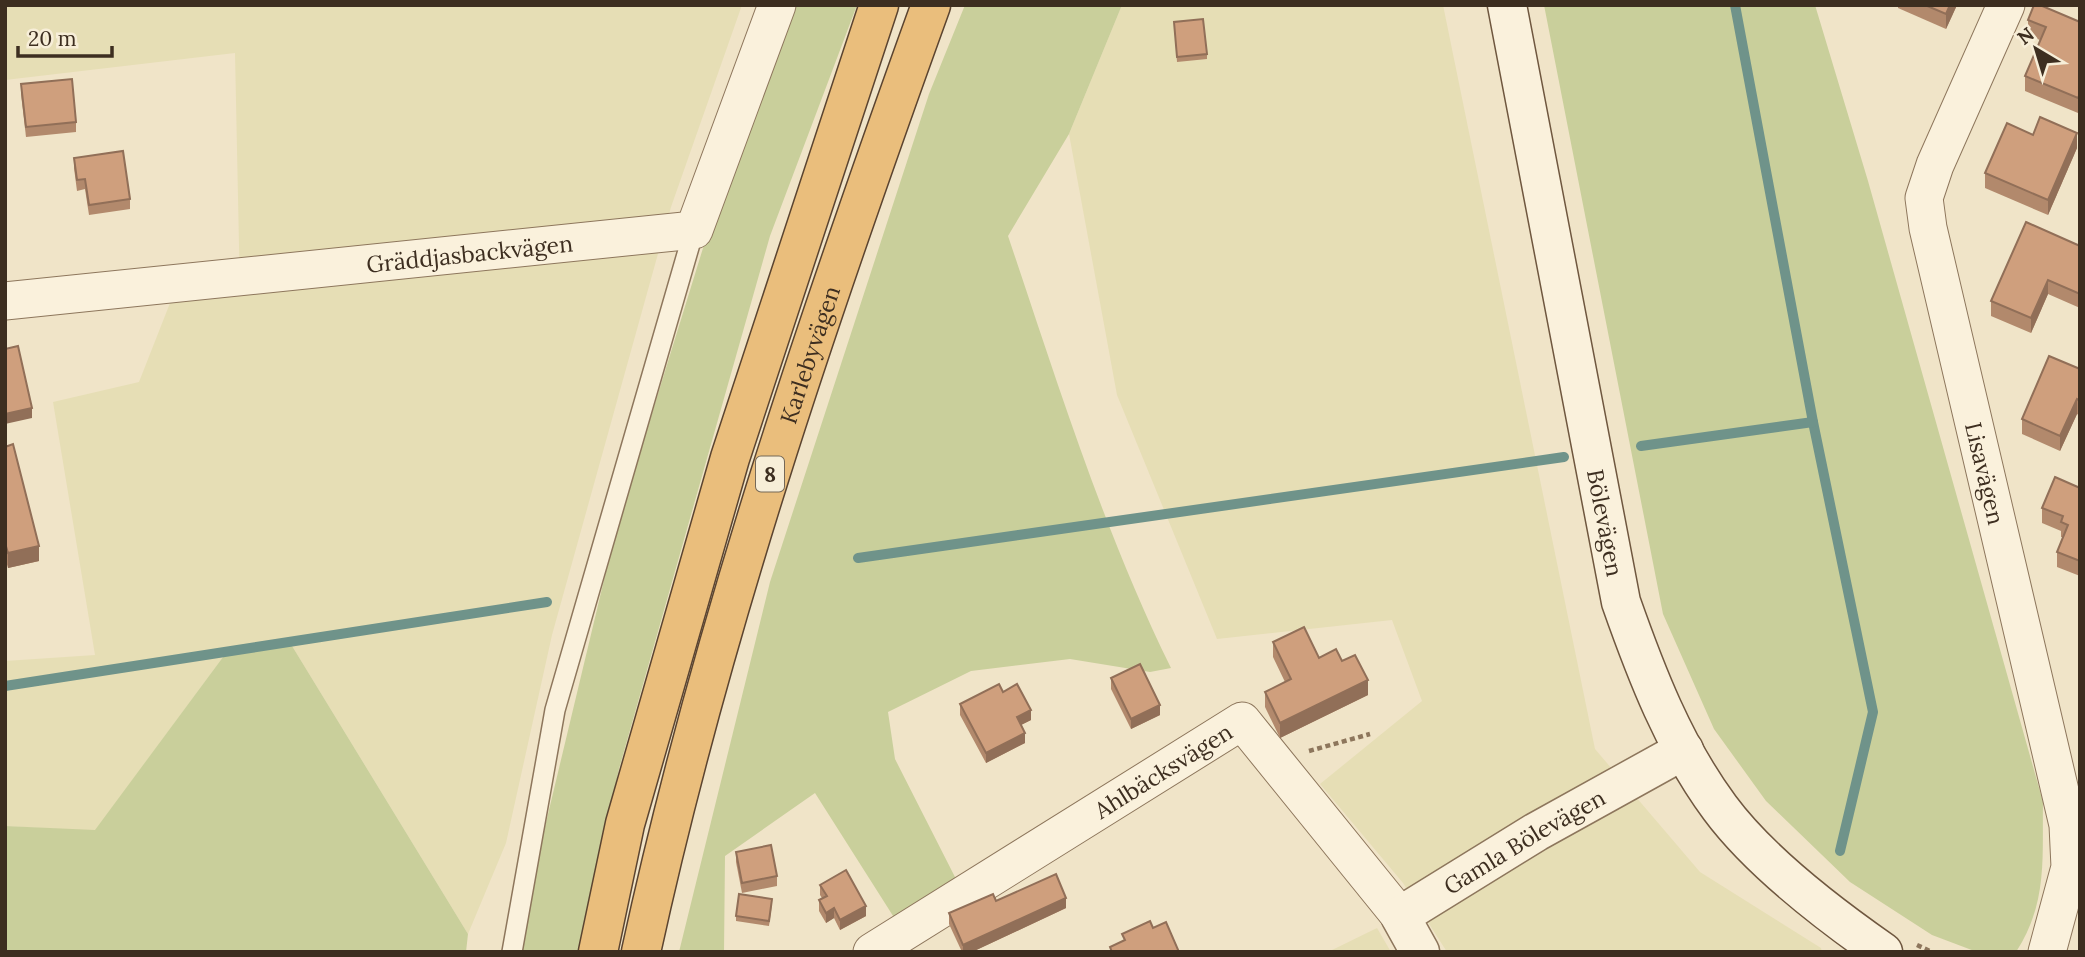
<svg xmlns="http://www.w3.org/2000/svg" width="2085" height="957" viewBox="0 0 2085 957" font-family="Lora,serif">
<style>
.farmland{fill:#e6deb5}
.green{fill:#c9cf9b}
.lines{fill:none;stroke-linecap:round;stroke-linejoin:round}
.stream{stroke:#6f938a;stroke-width:10}
.service-casing{stroke:#8d765c;stroke-width:22}
.minor-casing{stroke:#8d765c;stroke-width:39}
.tertiary-casing{stroke:#8d765c;stroke-width:41}
.secondary-casing{stroke:#6f573f;stroke-width:41}
.trunk-casing{stroke:#5b4430;stroke-width:41}
.path{stroke:#8d765c;stroke-width:4.5;stroke-dasharray:5 3.5;stroke-linecap:butt}
.service{stroke:#faf1dc;stroke-width:19}
.minor{stroke:#faf1dc;stroke-width:37}
.tertiary{stroke:#faf1dc;stroke-width:38}
.secondary{stroke:#faf1dc;stroke-width:38}
.trunk{stroke:#eabe7c;stroke-width:38}
.wall{fill:#b2896c}
.shaded-wall{fill:#916f58}
.building{fill:#cf9f7d;stroke:#916f58;stroke-width:2}
.labels{text-anchor:middle;dominant-baseline:central;stroke-width:6;stroke-linejoin:round;paint-order:stroke}
.shield{fill:#f7eed8;stroke:#756857;stroke-width:2}
.shield-label{font-size:21px;font-weight:bold;fill:#3d2e20}
.street-label{font-size:23px;fill:#3d2e20;stroke:#f7eed8}
</style>
<rect width="100%" height="100%" fill="#f0e4c8"/>
<g class="farmland">
<polygon points="5,5 742,5 671,207 552,635 506,843 468,934 289,641 226,653 95,831 5,826 5,661 95,655 53,402 139,382 172,298 240,293 235,53 5,80"/>
<polygon points="1122,5 1443,5 1595,749 1700,872 1821,948 1822,952 1447,952 1403,883 1320,784 1422,701 1392,620 1217,639 1117,395 1069,134"/>
<polygon points="1377,928 1391,952 1328,952"/>
</g>
<g class="green">
<polygon points="793,5 857,5 770,236 619,769 579,952 515,952 616,530 716,206"/>
<path d="M965 5H1122L1069 134 1008 236C1057 381 1103 530 1171 668L1150 672 1070 659 971 671 888 712 895 759 956 879 895 919 815 793 725 856 724 952H679L770 582 929 94Z"/>
<path d="M1544 5H1815L1868 181 2043 802C2042 859 2048 902 2016 952H1977L1932 935 1850 882 1766 801 1714 729 1663 614Z"/>
<polygon points="289,641 468,934 466,952 5,952 5,826 95,830 226,653"/>
</g>
<g class="lines">
<g class="stream">
<polyline points="1735,5 1813,422 1873,712 1840,851"/>
<polyline points="1641,446 1813,422"/>
<polyline points="858,558 1564,457"/>
<polyline points="5,686 547,602"/>
</g>
<g class="service-casing">
<polyline id="service" points="512,952 555,710 694,230"/>
</g>
<g class="minor-casing">
<g id="minor">
<path id="s1" d="M2006 5 1935 165 1924 198 1928 228 2068 825 2070 867 2047 952"/>
<path id="s2" d="M5 301 694 230 777 5"/>
<path id="s3" d="M872 952 1242 721 1400 916"/>
</g>
</g>
<g class="tertiary-casing">
<g id="tertiary">
<path id="s4" d="M1420 952 1400 916 1536 832 1684 750"/>
</g>
</g>
<g class="secondary-casing">
<g id="secondary">
<path id="s5" d="M1507 5 1621 602C1646 673 1674 746 1720 808 1760 862 1827 913 1883 952"/>
</g>
</g>
<g class="trunk-casing">
<g id="trunk">
<polyline points="598,952 625,824 730,458 879,5"/>
<path id="s6" d="M641 952C711 630 819 315 931 5"/>
</g>
</g>
<g class="path">
<polyline points="1309,751 1370,734"/>
<polyline points="1917,945 1932,952"/>
</g>
<use href="#service" class="service"/>
<use href="#minor" class="minor"/>
<use href="#tertiary" class="tertiary"/>
<use href="#secondary" class="secondary"/>
<use href="#trunk" class="trunk"/>
</g>
<g class="wall">
<polygon points="1898,5 1957,5 1946,29 1898,8"/>
<polygon points="2028,20 2080,22 2080,108 2078,113 2025,91 2025,76 2040,40 2028,35"/>
<polygon points="1174,22 1207,54 1207,59 1177,62"/>
<polygon points="21,84 76,122 76,132 26,137 21,94"/>
<polygon points="2033,135 2077,148 2048,215 1985,188 1985,173"/>
<polygon points="74,158 130,199 130,209 89,215 85,189 77,191 74,168"/>
<polygon points="2080,246 2080,308 2048,294 2031,333 1991,316 1991,301"/>
<polygon points="2080,369 2080,416 2077,414 2060,451 2022,434 2022,419"/>
<polygon points="5,447 39,561 8,568 5,558"/>
<polygon points="2080,488 2080,576 2057,567 2057,552 2063,537 2061,537 2061,531 2042,523 2042,508"/>
<polygon points="1273,642 1319,658 1342,661 1368,695 1280,738 1265,707 1265,692 1285,682 1273,657"/>
<polygon points="1111,678 1160,715 1131,729 1111,689"/>
<polygon points="1003,692 1031,720 1021,725 1025,743 986,763 960,715 960,704"/>
<polygon points="736,852 777,876 777,886 742,893 736,862"/>
<polygon points="820,885 866,916 840,930 834,918 826,923 819,911 819,900 822,898 820,895"/>
<polygon points="996,901 1066,908 972,952 962,952 949,924 949,913"/>
<polygon points="772,904 769,926 736,921 736,916"/>
</g>
<g class="shaded-wall">
<polygon points="1950,5 1957,5 1946,29 1946,14"/>
<polygon points="2080,93 2080,108 2078,113 2078,98"/>
<polygon points="2077,133 2077,148 2048,215 2048,200"/>
<polygon points="2048,280 2048,294 2031,333 2031,318"/>
<polygon points="2077,399 2077,414 2060,451 2060,436"/>
<polygon points="32,408 32,418 5,424 5,414"/>
<polygon points="39,546 39,561 8,568 8,553"/>
<polygon points="1368,680 1368,695 1280,738 1280,723"/>
<polygon points="1160,705 1160,715 1131,729 1131,719"/>
<polygon points="1031,710 1031,720 1017,727 1017,717"/>
<polygon points="1025,733 1025,743 986,763 986,753"/>
<polygon points="1066,898 1066,908 972,952 963,952 963,945"/>
<polygon points="866,906 866,916 840,930 840,920"/>
<polygon points="834,908 834,918 826,923 826,913"/>
</g>
<g class="building">
<polygon points="1925,5 1950,5 1946,14"/>
<polygon points="2034,5 2040,5 2080,22 2080,93 2078,98 2025,76 2046,27 2028,20"/>
<polygon points="1203,19 1207,54 1177,57 1174,22"/>
<polygon points="72,79 76,122 26,127 21,84"/>
<polygon points="2040,117 2077,133 2048,200 1985,173 2007,123 2033,135"/>
<polygon points="123,151 130,199 89,205 85,179 77,180 74,158"/>
<polygon points="2026,222 2080,246 2080,294 2048,280 2031,318 1991,301"/>
<polygon points="18,346 32,408 5,414 5,349"/>
<polygon points="2049,356 2080,369 2080,401 2077,399 2060,436 2022,419"/>
<polygon points="13,444 39,546 8,553 5,543 5,447"/>
<polygon points="2055,477 2080,488 2080,561 2057,552 2068,525 2061,522 2063,516 2042,508"/>
<polygon points="1304,627 1319,658 1336,649 1342,661 1355,655 1368,680 1280,723 1265,692 1291,679 1273,642"/>
<polygon points="1140,664 1160,705 1131,719 1111,678"/>
<polygon points="999,684 1003,692 1017,684 1031,710 1017,717 1025,733 986,753 960,704"/>
<polygon points="771,845 777,876 742,883 736,852"/>
<polygon points="846,870 866,906 840,920 834,908 826,913 819,900 827,896 820,885"/>
<polygon points="1056,874 1066,898 963,945 949,913 993,894 996,901"/>
<polygon points="739,894 772,899 769,921 736,916"/>
<polygon points="1150,921 1153,928 1166,922 1179,952 1112,952 1110,947 1125,940 1122,934"/>
</g>
<g class="labels">
<rect class="shield" x="756" y="456.5" width="28" height="35" rx="5"/>
<g class="shield-label">
<text x="770" y="474">8</text>
</g>
<g class="street-label">
<text stroke="none"><textPath href="#s2" startOffset="467">Gräddjasbackvägen</textPath></text>
<text stroke="none"><textPath href="#s6" startOffset="621">Karlebyvägen</textPath></text>
<text stroke="none"><textPath href="#s1" startOffset="492">Lisavägen</textPath></text>
<text stroke="none"><textPath href="#s5" startOffset="527">Bölevägen</textPath></text>
<text stroke="none"><textPath href="#s3" startOffset="343">Ahlbäcksvägen</textPath></text>
<text stroke="none"><textPath href="#s4" startOffset="186">Gamla Bölevägen</textPath></text>
</g>
</g>
<rect width="2085" height="957" fill="none" stroke="#3d2e20" stroke-width="14"/>
<g transform="translate(2036 49) rotate(322)" stroke="#f7eed8" stroke-width="5" paint-order="stroke">
<path d="M0-5L12 26L0 18L-12 26Z" fill="#3d2e20"/>
<text y="-10" font-size="19" font-weight="bold" text-anchor="middle" fill="#3d2e20">N</text>
</g>
<path d="M18 46v10h94v-10" fill="none" stroke="#3d2e20" stroke-width="3.5"/>
<text x="28" y="46" font-size="21" fill="#3d2e20" stroke="#f7eed8" stroke-width="5" paint-order="stroke">20 m</text>
</svg>
